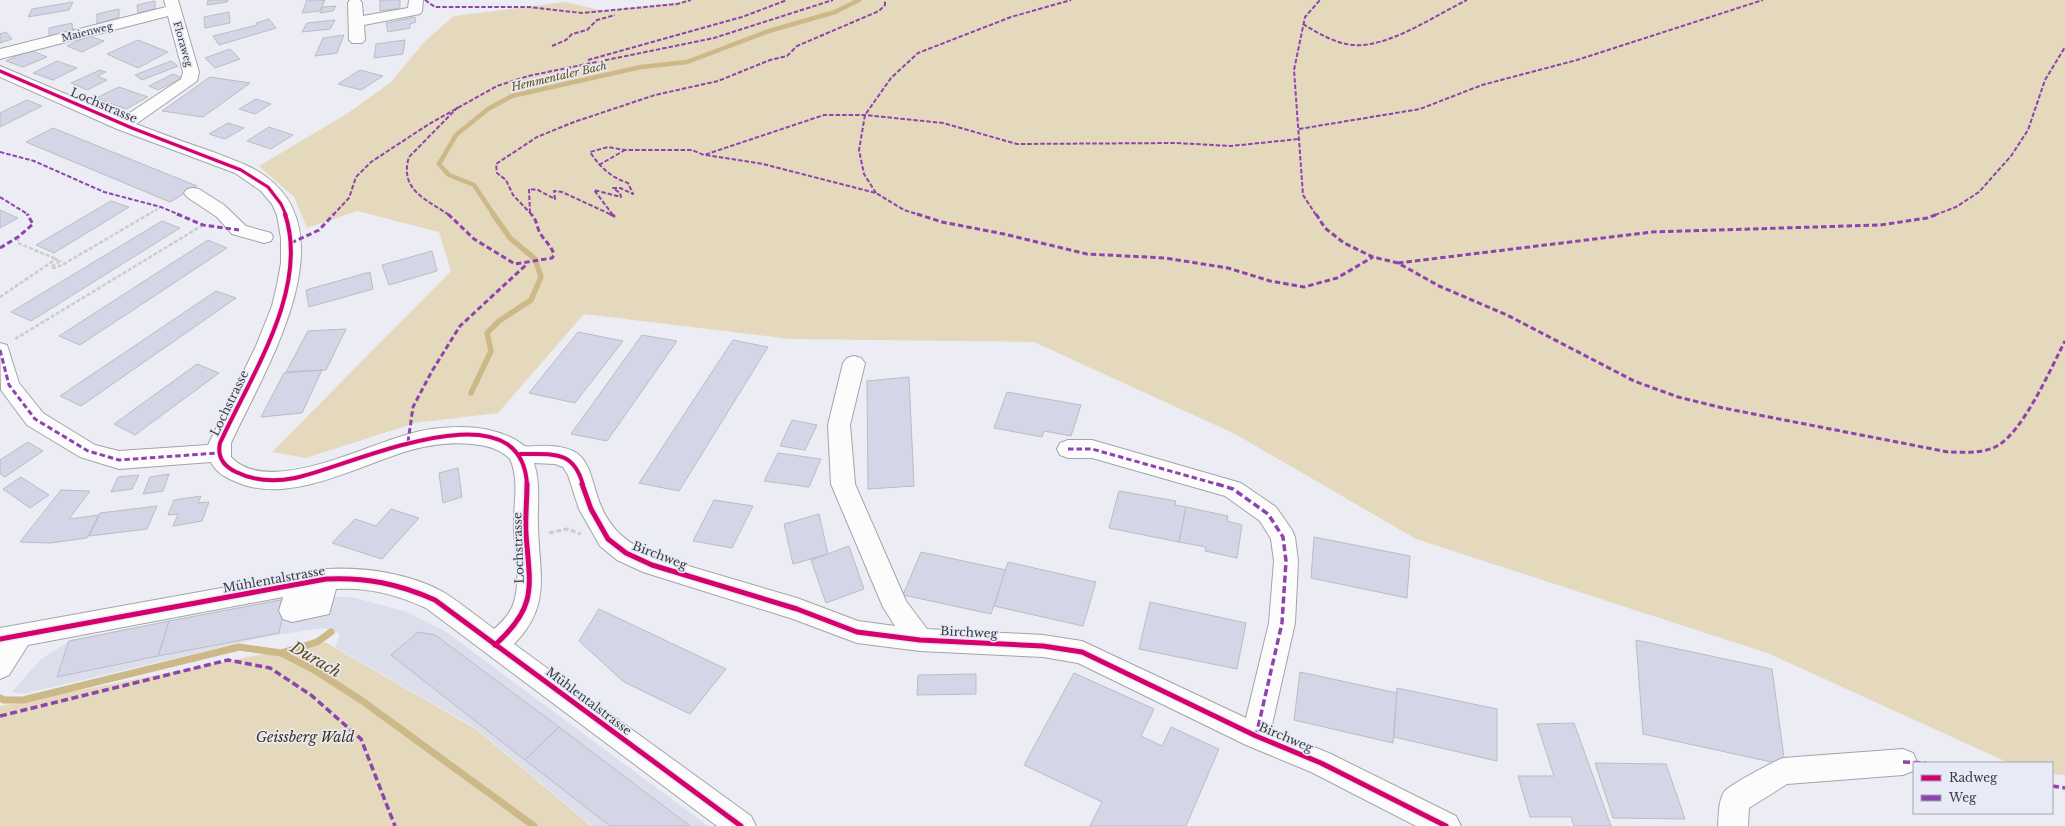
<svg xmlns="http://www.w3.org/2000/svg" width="2065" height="826" viewBox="0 0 2065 826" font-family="'Libre Baskerville',serif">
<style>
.built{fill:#dcdeec}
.green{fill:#e4d9bd}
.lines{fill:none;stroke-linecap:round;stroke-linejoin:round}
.stream-far2{stroke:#ccb987;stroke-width:4.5}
.stream-far1{stroke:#ccb987;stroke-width:5.5}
.stream{stroke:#ccb987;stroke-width:7}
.building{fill:#d4d5e6;stroke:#bcbcc1}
.minor-casing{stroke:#a3a4aa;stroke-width:2}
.path-far2{stroke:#cbccce;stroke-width:2;stroke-dasharray:3 1.5;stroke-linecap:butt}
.path-far1{stroke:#cbccce;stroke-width:2.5;stroke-dasharray:4 2;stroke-linecap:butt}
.path{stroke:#cbccce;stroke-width:3;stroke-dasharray:5 2.5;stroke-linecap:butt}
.minor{fill:#fcfcfd;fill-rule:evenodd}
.quiet-far2{stroke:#8e44ad;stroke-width:2;stroke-dasharray:4.5 2;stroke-linecap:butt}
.quiet-far1{stroke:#8e44ad;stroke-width:3;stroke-dasharray:5.5 3;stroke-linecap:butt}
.quiet{stroke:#8e44ad;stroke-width:3.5;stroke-dasharray:7 3.5;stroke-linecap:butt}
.cycleway-far2-casing{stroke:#e8eaf7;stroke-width:5}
.cycleway-far1-casing{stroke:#e8eaf7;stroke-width:6}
.cycleway-casing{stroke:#e8eaf7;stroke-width:8}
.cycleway-far2{stroke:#d6006c;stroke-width:3}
.cycleway-far1{stroke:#d6006c;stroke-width:4}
.cycleway{stroke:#d6006c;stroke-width:5}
.labels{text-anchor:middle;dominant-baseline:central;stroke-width:3.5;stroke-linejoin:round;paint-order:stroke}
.far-street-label{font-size:10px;fill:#3b3c41;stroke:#e8eaf7}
.far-water-label{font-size:11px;font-style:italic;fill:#614d14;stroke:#e8eaf7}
.street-label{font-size:12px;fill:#3b3c41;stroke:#e8eaf7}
.near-park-label{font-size:14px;font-style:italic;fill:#3f3312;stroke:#e8eaf7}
.near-water-label{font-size:16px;font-style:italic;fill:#614d14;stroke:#e8eaf7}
</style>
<rect width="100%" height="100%" fill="#ecedf4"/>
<polygon class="built" points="290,597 352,597 407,612 445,631 708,826 592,826 476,728 335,647 340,634 323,628 264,637 23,694 12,692 41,659 71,640"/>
<g class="green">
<polygon points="685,0 2065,0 2065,775 2052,774 2052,763 2009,763 1770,654 1416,539 1235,434 1034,342 790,339 584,314 498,413 415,423 306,458 272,452 451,271 439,232 357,211 307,228 294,197 259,166 348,113 390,83 426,40 454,16 565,2 604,11 679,2"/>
<polygon points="325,642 476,729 591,826 0,826 0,706"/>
</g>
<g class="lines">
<polyline class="stream-far2" points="494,215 474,185 449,175 439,164 456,135 488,109 512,96 641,67 687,62 769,31 835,12 859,0"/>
<polyline class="stream-far1" points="471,393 491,351 487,333 499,321 531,300 541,277 535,259 510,238 493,214"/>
<g class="stream">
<polyline points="281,653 317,642 331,632"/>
<polyline points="0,698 4,700 23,700 239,647 281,653 316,671 361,700 534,826"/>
</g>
</g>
<g class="building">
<polygon points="208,0 228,0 227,2 207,5"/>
<polygon points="307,0 325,0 320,11 302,13"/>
<polygon points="380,0 400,0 400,8 380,11"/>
<polygon points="155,1 155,9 138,13 137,5"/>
<polygon points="73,2 69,10 28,17 32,9"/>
<polygon points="336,6 333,11 320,13 323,7"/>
<polygon points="119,9 119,17 97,24 97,14"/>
<polygon points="229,12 230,23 205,28 204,17"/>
<polygon points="415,17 416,22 410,24 410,28 388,32 386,23"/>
<polygon points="269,19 276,28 219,45 213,36 257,25 256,23"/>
<polygon points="335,20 330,29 302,32 307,23"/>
<polygon points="72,23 73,31 49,37 49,28"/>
<polygon points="6,32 12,39 0,43 0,34"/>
<polygon points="344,35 337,53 315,56 323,38"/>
<polygon points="89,36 104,41 82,52 67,46"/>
<polygon points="138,40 168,52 138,68 107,54"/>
<polygon points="405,40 403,54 374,58 376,44"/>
<polygon points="230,49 240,59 215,68 205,58"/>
<polygon points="30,50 47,57 23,67 6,61"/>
<polygon points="57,61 77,68 53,80 33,73"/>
<polygon points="171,61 178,66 142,80 135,75"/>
<polygon points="100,70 106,72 97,76 107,80 87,90 71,83"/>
<polygon points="360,70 383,76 361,90 338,84"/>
<polygon points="173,74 182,78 158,90 149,86"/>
<polygon points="210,77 250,83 203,117 162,111"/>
<polygon points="119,87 148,97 126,109 96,98"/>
<polygon points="256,99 271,104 255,114 239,109"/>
<polygon points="27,100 42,106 0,127 0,113"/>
<polygon points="228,123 244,128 225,139 209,134"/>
<polygon points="269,127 293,135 271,149 247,141"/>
<polygon points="53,128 197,186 170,202 26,142"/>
<polygon points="111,201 129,207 54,253 36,245"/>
<polygon points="0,210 18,218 0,228"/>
<polygon points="162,221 180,228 31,321 11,312"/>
<polygon points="208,240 227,248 80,345 59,336"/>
<polygon points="432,251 437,271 389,285 382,265"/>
<polygon points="370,272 373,289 309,307 306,290"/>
<polygon points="216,291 236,298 81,406 60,396"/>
<polygon points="346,329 326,370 286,372 308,331"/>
<polygon points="578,332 623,341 575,403 529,393"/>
<polygon points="642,335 677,341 607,441 571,434"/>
<polygon points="733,340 768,347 679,491 639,483"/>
<polygon points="197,364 219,373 135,435 114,424"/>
<polygon points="322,370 302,413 261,417 284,373"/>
<polygon points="909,377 914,486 868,489 867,381"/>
<polygon points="1007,392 1081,405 1071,436 1044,431 1042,437 994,428"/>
<polygon points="792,420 817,425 805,450 780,446"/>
<polygon points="28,442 43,451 5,477 0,474 0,460"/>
<polygon points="778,453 821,459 809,487 764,481"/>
<polygon points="458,468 462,497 443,503 439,473"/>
<polygon points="169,474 163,491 143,494 150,477"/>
<polygon points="139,475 132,489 111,492 118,477"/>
<polygon points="21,477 49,495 30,508 3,489"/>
<polygon points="61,490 90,491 69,519 99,515 87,538 50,543 20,542"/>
<polygon points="1119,491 1176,501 1175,505 1186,507 1179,542 1109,528"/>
<polygon points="201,496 198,503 209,502 202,521 173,526 178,514 168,515 174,500"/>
<polygon points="714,500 753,506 732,548 693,541"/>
<polygon points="157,506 147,529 89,536 100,513"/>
<polygon points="1186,507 1228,516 1227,521 1242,525 1237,558 1205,551 1206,547 1179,542"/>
<polygon points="391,509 419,518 382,559 332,543 355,519 376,526"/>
<polygon points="819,514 828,554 793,564 784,524"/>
<polygon points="1314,537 1410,556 1407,598 1311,578"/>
<polygon points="849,546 864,589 826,603 811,560"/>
<polygon points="921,552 1006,570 991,614 903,595"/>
<polygon points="1008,562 1096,582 1083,626 994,606"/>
<polygon points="286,599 279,633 158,656 169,621"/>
<polygon points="1150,602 1246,623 1237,669 1139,649"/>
<polygon points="599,609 726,669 690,714 624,682 579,641"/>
<polygon points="169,621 158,656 57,677 69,641"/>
<polygon points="418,632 435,635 559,727 525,760 391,655"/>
<polygon points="1636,640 1772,669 1785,765 1643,734"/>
<polygon points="1300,672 1397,693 1393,743 1294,720"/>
<polygon points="1074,673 1154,709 1141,736 1162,746 1171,727 1219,749 1186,826 1090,826 1102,802 1024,765"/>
<polygon points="976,674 976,694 917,695 918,675"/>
<polygon points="1397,688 1497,709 1497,761 1394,737"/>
<polygon points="1574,723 1611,826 1574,826 1571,817 1530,817 1518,776 1554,776 1537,724"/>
<polygon points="559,727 690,826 610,826 525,760"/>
<polygon points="1595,763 1666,764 1685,819 1613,818"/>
</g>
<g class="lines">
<g class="minor-casing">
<g id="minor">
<path d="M164 0H178L199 72 197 81 136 124C162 134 187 143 213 152 231 159 250 165 265 176 350 236 262 375 231 443V457C268 497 366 445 409 434 425 429 443 427 460 427 478 427 496 430 512 438 517 440 521 444 525 446 528 447 534 446 537 446 550 445 567 446 578 454 589 463 592 479 596 492 606 527 625 543 658 557L797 598 858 621 895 626 883 607 831 484 828 425 843 363 847 358 854 356 861 358 865 363 850 425 855 484 906 601 927 629 1043 635 1082 641 1246 718 1269 623 1274 561 1271 539 1260 521 1225 496 1092 458H1068L1060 455 1057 449 1060 443 1068 440H1092L1241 483 1276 507 1292 530 1295 537 1298 561 1295 623 1271 729 1331 754 1456 816 1461 826H1416L1311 772 1246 745 1078 663 1043 657 920 651 857 643 793 619 643 572 617 560 600 546 579 509 568 475 563 467 555 464 534 463C541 484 537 505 538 526 539 574 552 605 514 644L751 816 756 826H717L426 608C397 595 369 587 336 589L329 614 292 622 283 619 279 611 283 597 28 645 9 675 0 679V628L326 569C364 567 411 573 445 593 462 604 478 617 494 629 502 622 511 613 514 602 521 578 515 553 514 529 513 505 520 481 510 459 499 448 485 445 471 444 451 442 430 445 411 450 358 465 288 507 234 481 223 476 216 472 211 462L119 469 80 457 27 425 1 390 0 343 7 345 19 383 43 413 95 445 119 451 208 445 256 346 272 306 277 285 281 263V238L277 215 272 204 261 191 235 173 117 129 0 77V66L122 118 181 79 183 72 168 16 0 59V49L166 7Z"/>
<polygon points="350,0 360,0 362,3 363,16 408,8 409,0 423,0 422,11 420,14 364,25 365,40 362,43 352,43 349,40 348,3"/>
<polygon points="193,188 199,189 224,205 246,226 271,233 273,237 271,241 264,243 232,234 217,217 187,197 184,193 187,189"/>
<path d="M1903 749 1913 753 1917 762 1914 763 1913 771 1903 775 1787 784 1749 808 1748 826H1718C1719 815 1718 802 1724 792 1729 785 1773 762 1783 758Z"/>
</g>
</g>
<polyline class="path-far2" points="147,215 161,207"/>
<g class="path-far1">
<polyline points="18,237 18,243 56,259"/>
<polyline points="0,297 56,259 60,261 51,267 54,268 62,265 149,214"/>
<polyline points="15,339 203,225"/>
</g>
<polyline class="path" points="549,533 567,529 581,534"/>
<use href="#minor" class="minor"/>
<g class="quiet-far2">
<polyline points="425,0 435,7 529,7 582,13 677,4 691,0"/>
<path d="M1303 24C1321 35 1341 47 1363 45 1397 42 1436 15 1467 0"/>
<polyline points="552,46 566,40 572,34 587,30 597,20 615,15"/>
<polyline points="588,60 742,17 787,0"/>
<polyline points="1299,129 1420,109 1482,85 1577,60 1763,0"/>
<polyline points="0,152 34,161 104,192 161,207 180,215"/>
<polyline points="706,155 763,164 876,193 904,210 920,215"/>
<polyline points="599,165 625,150"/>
<polyline points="876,193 864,174 859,150 865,115 891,78 918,53 1011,17 1071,0"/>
<polyline points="0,197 29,215"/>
<polyline points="530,213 529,189 538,190 555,199 554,191 562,192 612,215"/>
<polyline points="333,215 349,198 356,177 371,162 429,124 497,86 528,76 714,38 833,0"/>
<path d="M449 215C426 199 399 190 409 157L458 107"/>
<polyline points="532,215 513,195 506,180 497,173 496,164 537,137 574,122 655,95 718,81 770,60 787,56 797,46 879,11 885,5 885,0"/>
<path d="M613 215 594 190 621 197 620 193 613 188H620L633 194 628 183C610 177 600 167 590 152L608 147 625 150H692L704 155 824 115H865L943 123 1017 144 1176 143 1231 146 1299 139"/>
<polyline points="1316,215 1303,195 1294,70 1305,17 1320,0"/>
<polyline points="1935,215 1956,207 1979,192 2011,156 2028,130 2045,80 2065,47"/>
</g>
<g class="quiet-far1">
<polyline points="177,214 203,225 239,230"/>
<path d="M448 214 474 239 515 264 552 258 554 255C551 244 543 240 539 231 536 224 537 220 531 214"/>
<polyline points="610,214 614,216 612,214"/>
<polyline points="917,214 942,222 1004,234 1087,254 1165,258 1228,268 1270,281 1304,287 1337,278 1373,257"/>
<path d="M1316 214 1325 228 1344 243 1373 257 1398 263 1439 286 1507 315 1634 381 1678 397 1723 408 1948 452C1963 452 1983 454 1997 446 2023 432 2051 368 2065 341"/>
<polyline points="291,243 319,230 334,214"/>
<polyline points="0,248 18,237 33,224 27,214"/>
<polyline points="1398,263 1652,232 1880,225 1927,218 1938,214"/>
<polyline points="0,350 9,385 35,419 88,451 119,460 218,453"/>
<polyline points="408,442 413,407 432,371 460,326 527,264"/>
<polyline points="1068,449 1092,449 1220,485"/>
</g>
<g class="quiet">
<polyline points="1217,484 1233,489 1268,514 1283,537 1286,561 1282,623 1256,736"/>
<polyline points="0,716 228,660 270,668 311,695 361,739 395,826"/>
<polyline points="1903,762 1926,763"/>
<polyline points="2052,786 2065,788"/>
</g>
<g class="cycleway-far2-casing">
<polyline id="cycleway-far2" points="0,71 132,128 241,170 268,187 281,204 286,215"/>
</g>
<g class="cycleway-far1-casing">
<g id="cycleway-far1">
<path d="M285 214C310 289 250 377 220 443 217 457 223 466 236 472 254 481 274 482 295 478 347 468 522 381 527 485"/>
<path d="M520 454C551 455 573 448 583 485"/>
</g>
</g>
<g class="cycleway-casing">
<g id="cycleway">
<polyline points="582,484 591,509 608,539 626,553 652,565 797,609 857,632 920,640 1043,646 1082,652 1256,736 1321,763 1446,826"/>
<path d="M0 639 326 579C366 577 399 584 435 600L741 826"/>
<path d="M495 645C538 606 530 587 526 534 525 517 527 501 527 484"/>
</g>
</g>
<use href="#cycleway-far2" class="cycleway-far2"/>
<use href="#cycleway-far1" class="cycleway-far1"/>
<use href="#cycleway" class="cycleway"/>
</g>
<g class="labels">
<g class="far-street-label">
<text transform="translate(87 32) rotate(-14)">Maienweg</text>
<text transform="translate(183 44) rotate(74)">Floraweg</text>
</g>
<g class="far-water-label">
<text transform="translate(559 76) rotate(-13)">Hemmentaler Bach</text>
</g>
<g class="street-label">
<text transform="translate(104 105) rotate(23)">Lochstrasse</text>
<text transform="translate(229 403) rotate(-64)">Lochstrasse</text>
<text transform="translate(518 548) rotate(-92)">Lochstrasse</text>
<text transform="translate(660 555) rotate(21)">Birchweg</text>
<text transform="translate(274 579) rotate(-10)">Mühlentalstrasse</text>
<text transform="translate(969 632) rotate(3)">Birchweg</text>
<text transform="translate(589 701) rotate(37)">Mühlentalstrasse</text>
<text transform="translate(1286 737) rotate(23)">Birchweg</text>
</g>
<g class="near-park-label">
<text x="305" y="737">Geissberg Wald</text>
</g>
<g class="near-water-label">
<text transform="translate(316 659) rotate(30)">Durach</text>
</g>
</g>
<rect x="1913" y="762" width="140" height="52" fill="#e8eaf7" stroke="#a3a4ae"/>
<rect x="1921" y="775" width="20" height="6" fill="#d6006c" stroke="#a3a4ae"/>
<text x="1949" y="782" font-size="12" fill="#3b3c41">Radweg</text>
<rect x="1921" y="795" width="20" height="6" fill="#8e44ad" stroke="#a3a4ae"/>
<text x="1949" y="802" font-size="12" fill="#3b3c41">Weg</text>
</svg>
